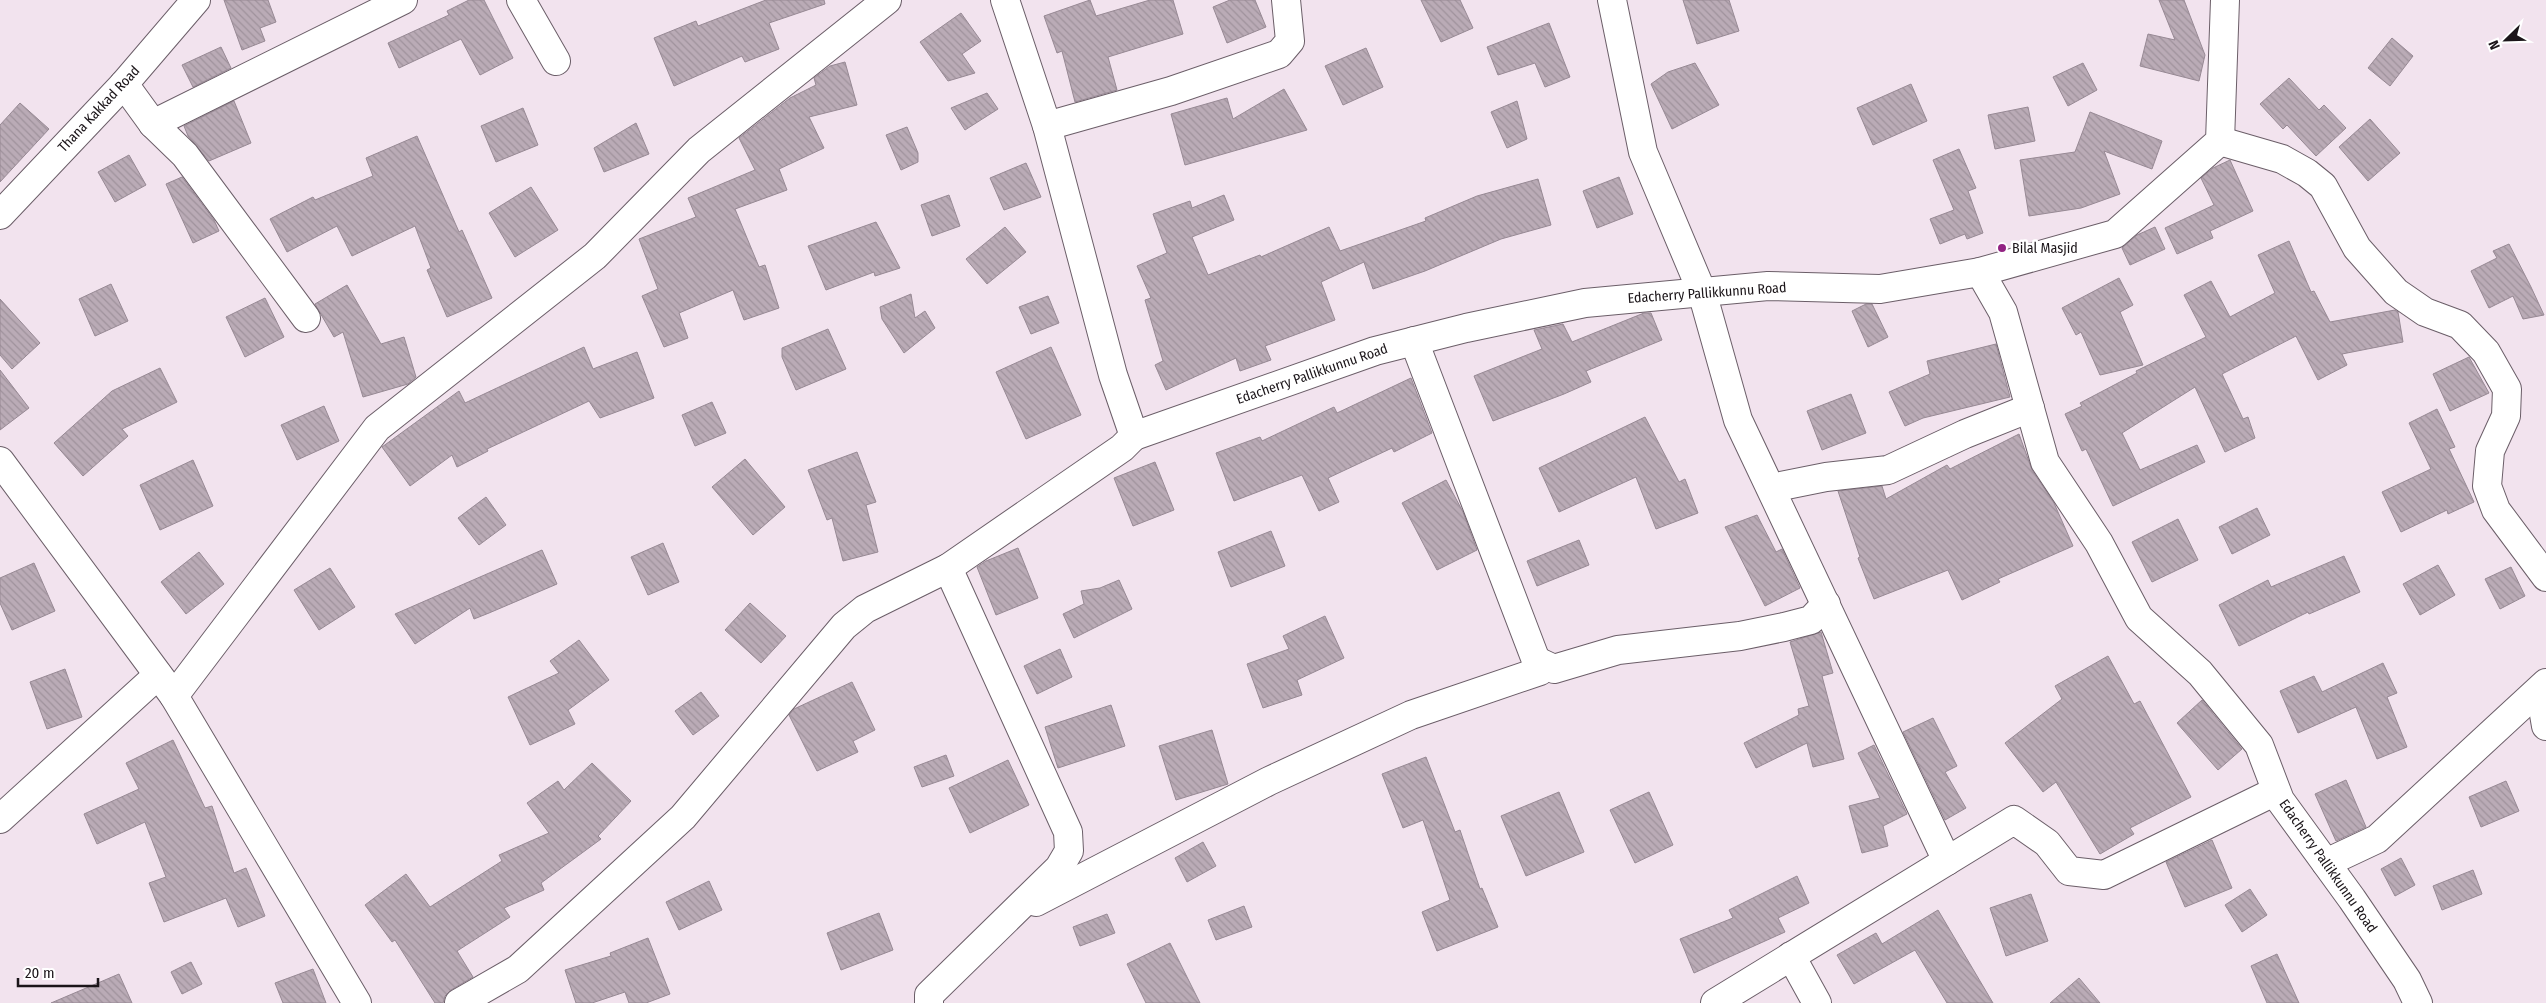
<svg xmlns="http://www.w3.org/2000/svg" width="2546" height="1003" viewBox="0 0 2546 1003" font-family="'Fira Sans Condensed',sans-serif">
<style>
.building{fill:url(#building-back-hatch);stroke:#978994}
.lines{fill:none;stroke-linecap:round;stroke-linejoin:round}
.minor-casing{stroke:#6b5e68;stroke-width:30}
.major-casing{stroke:#6b5e68;stroke-width:30}
.minor{stroke:#fff;stroke-width:28}
.major{stroke:#fff;stroke-width:28}
.poi-dot{fill:#922282;stroke:#fff;stroke-width:2}
.labels{text-anchor:middle;dominant-baseline:central;stroke-width:5;stroke-linejoin:round;paint-order:stroke}
.street-label{font-size:14px;fill:#1b1519;stroke:#fff}
.poi-label{font-size:14px;fill:#1b1519;stroke:#fff;text-anchor:start}
</style>
<defs>
<pattern id="building-back-hatch" width="6" height="6" patternUnits="userSpaceOnUse" patternTransform="scale(1.25)"><rect width="6" height="6" fill="#baabb6"/><path d="M-1 5l2 2M0 0l6 6M5-1l2 2" fill="none" stroke="#9f929c"/></pattern>
</defs>
<rect width="100%" height="100%" fill="#f2e3ee"/>
<g class="building">
<polygon points="224,0 268,0 276,22 260,28 265,41 242,50"/>
<polygon points="469,0 484,0 513,58 480,75 461,39 399,68 388,43 449,15 447,11"/>
<polygon points="766,0 824,0 825,4 769,23 779,49 745,62 742,56 674,86 654,38 696,21 698,26"/>
<polygon points="1090,0 1096,16 1150,0 1173,0 1183,34 1108,57 1117,90 1075,102 1062,51 1057,53 1044,16"/>
<polygon points="1230,0 1255,0 1266,27 1227,43 1213,7"/>
<polygon points="1421,0 1460,0 1473,28 1441,42"/>
<polygon points="1683,0 1729,0 1739,31 1697,44"/>
<polygon points="2159,0 2184,0 2205,55 2199,81 2140,66 2148,34 2175,40"/>
<polygon points="961,13 981,41 962,54 975,73 948,81 920,42"/>
<polygon points="1549,23 1570,77 1545,87 1535,63 1498,75 1487,47"/>
<polygon points="2392,38 2413,56 2390,86 2368,68"/>
<polygon points="221,47 231,68 193,87 182,65"/>
<polygon points="1366,48 1383,87 1343,105 1325,66"/>
<polygon points="845,62 857,105 809,117 824,148 779,169 787,190 735,209 759,267 765,265 779,308 744,320 733,290 679,313 688,338 664,347 642,296 658,289 639,239 696,217 688,198 755,170 739,138 790,98 816,85 814,78 830,66"/>
<polygon points="1695,63 1719,105 1672,129 1651,84 1668,72"/>
<polygon points="2083,63 2097,90 2068,106 2053,77"/>
<polygon points="2289,78 2319,110 2324,105 2346,128 2316,156 2287,125 2283,129 2260,104"/>
<polygon points="1911,84 1927,121 1873,145 1857,108"/>
<polygon points="1284,89 1307,130 1185,165 1171,114 1227,98 1233,119"/>
<polygon points="987,93 998,109 965,130 951,108"/>
<polygon points="234,101 251,143 209,161 188,136 184,126"/>
<polygon points="1517,101 1527,139 1507,148 1491,112"/>
<polygon points="20,103 49,129 0,182 0,125"/>
<polygon points="2028,107 2035,141 1995,149 1988,115"/>
<polygon points="523,108 538,145 496,162 481,126"/>
<polygon points="2090,112 2162,141 2152,169 2104,151 2120,194 2081,208 2029,216 2020,160 2075,152"/>
<polygon points="2370,119 2400,153 2368,181 2339,147"/>
<polygon points="636,123 649,154 604,172 594,148"/>
<polygon points="907,127 918,153 918,162 901,170 886,135"/>
<polygon points="417,136 459,232 462,230 492,298 447,317 427,270 431,268 415,226 352,256 337,226 287,252 270,219 313,197 315,200 373,176 366,158"/>
<polygon points="1959,149 1976,188 1968,191 1983,233 1967,239 1965,234 1940,244 1930,219 1954,210 1933,160"/>
<polygon points="129,155 146,185 115,202 98,172"/>
<polygon points="2230,160 2253,211 2210,231 2213,238 2177,254 2165,228 2214,205 2201,178 2213,168"/>
<polygon points="1026,163 1041,197 1004,210 990,178"/>
<polygon points="182,177 214,220 219,231 193,243 166,184"/>
<polygon points="1619,177 1633,214 1597,228 1583,191"/>
<polygon points="1538,179 1551,225 1501,239 1425,271 1373,289 1364,262 1321,282 1335,320 1265,346 1271,360 1240,371 1236,358 1166,390 1155,365 1163,361 1145,300 1151,298 1137,266 1167,253 1153,214 1190,201 1192,208 1224,195 1234,220 1192,237 1208,275 1260,255 1261,257 1329,227 1340,251 1426,221 1425,218 1477,196"/>
<polygon points="531,187 558,230 515,257 489,213"/>
<polygon points="949,195 960,226 932,236 921,205"/>
<polygon points="876,222 900,268 875,276 874,272 826,290 808,246"/>
<polygon points="1005,227 1026,252 987,284 966,259"/>
<polygon points="2155,227 2165,249 2130,265 2122,248 2137,235"/>
<polygon points="2289,241 2311,292 2314,291 2330,322 2395,310 2398,312 2403,342 2342,354 2347,365 2318,380 2296,336 2222,374 2243,419 2248,417 2255,438 2225,452 2195,387 2122,433 2140,470 2197,445 2205,462 2113,506 2086,449 2082,451 2065,414 2082,406 2080,403 2137,373 2136,371 2206,337 2184,295 2211,281 2230,317 2275,293 2258,255"/>
<polygon points="2509,244 2531,287 2544,315 2523,319 2513,296 2489,308 2471,271 2497,258 2493,251"/>
<polygon points="2119,278 2133,305 2120,312 2143,365 2100,375 2081,332 2076,335 2062,308"/>
<polygon points="111,284 128,321 95,336 79,299"/>
<polygon points="347,285 381,344 404,337 416,377 408,384 363,397 343,332 334,337 315,304"/>
<polygon points="911,294 915,318 925,311 935,328 904,353 882,319 880,307"/>
<polygon points="1048,296 1059,323 1031,334 1019,307"/>
<polygon points="265,298 284,337 245,357 226,317"/>
<polygon points="0,299 40,343 12,369 0,355"/>
<polygon points="1866,304 1872,304 1888,337 1868,347 1852,311"/>
<polygon points="1644,313 1651,313 1662,340 1586,371 1591,382 1564,394 1493,421 1474,376 1542,349 1534,330 1563,324 1572,342"/>
<polygon points="828,329 846,369 796,390 782,357 782,348"/>
<polygon points="1996,344 2010,397 1923,418 1905,426 1889,392 1930,374 1927,361"/>
<polygon points="584,347 593,369 637,352 654,398 600,418 589,401 487,449 488,451 457,467 452,455 410,486 382,447 459,391 465,403"/>
<polygon points="1051,347 1081,415 1026,439 996,372"/>
<polygon points="2469,357 2489,393 2450,411 2433,374"/>
<polygon points="160,368 177,402 122,429 128,436 83,476 54,443 112,391"/>
<polygon points="0,370 29,408 0,430"/>
<polygon points="1411,378 1432,433 1394,452 1392,448 1328,478 1339,502 1319,511 1302,475 1234,501 1216,453 1260,437 1262,441 1334,407 1337,413"/>
<polygon points="1851,394 1866,433 1822,450 1807,411"/>
<polygon points="712,402 726,433 695,446 682,415"/>
<polygon points="324,406 339,441 297,460 281,425"/>
<polygon points="2437,409 2455,447 2449,449 2474,502 2448,514 2447,510 2401,532 2382,492 2431,469 2409,423"/>
<polygon points="1645,417 1679,482 1685,479 1698,513 1656,529 1636,477 1559,512 1539,468"/>
<polygon points="2019,434 2032,470 2054,503 2073,546 1998,579 2000,582 1962,600 1948,570 1874,599 1858,558 1860,557 1838,491 1882,486 1886,499 1947,465 1950,469"/>
<polygon points="857,452 876,502 866,505 878,552 843,561 832,518 827,520 808,470"/>
<polygon points="745,459 785,507 753,535 712,487"/>
<polygon points="193,460 213,506 160,530 140,485"/>
<polygon points="1155,462 1174,510 1133,526 1114,478"/>
<polygon points="1446,480 1463,512 1477,550 1437,570 1402,503"/>
<polygon points="486,497 506,525 479,545 458,518"/>
<polygon points="2257,508 2270,535 2232,554 2219,527"/>
<polygon points="1757,515 1776,552 1782,549 1800,588 1765,606 1725,527"/>
<polygon points="2178,519 2198,560 2152,582 2132,542"/>
<polygon points="1271,531 1285,566 1231,587 1218,552"/>
<polygon points="1579,540 1589,565 1537,586 1527,561"/>
<polygon points="663,543 679,582 648,595 631,557"/>
<polygon points="1018,548 1038,598 996,615 977,567 986,561"/>
<polygon points="542,550 557,584 489,613 474,619 470,608 415,644 395,614"/>
<polygon points="199,552 224,584 186,614 161,582"/>
<polygon points="2344,556 2360,592 2309,614 2308,612 2239,646 2219,605 2268,580 2271,587"/>
<polygon points="34,563 55,611 12,630 0,603 0,578"/>
<polygon points="2438,565 2455,595 2420,615 2403,584"/>
<polygon points="2511,567 2525,596 2500,609 2485,579"/>
<polygon points="330,568 355,607 319,630 294,590"/>
<polygon points="1119,580 1132,609 1074,638 1063,614 1084,604 1081,591 1100,588"/>
<polygon points="750,603 786,636 761,663 725,630"/>
<polygon points="1325,616 1344,658 1297,680 1302,695 1263,708 1247,664 1289,649 1283,636"/>
<polygon points="1821,632 1833,673 1822,676 1844,759 1813,767 1807,743 1756,768 1744,743 1799,715 1798,709 1809,706 1790,642"/>
<polygon points="579,640 609,680 568,710 575,724 530,745 508,697 559,673 550,661"/>
<polygon points="1060,649 1072,677 1037,694 1024,666"/>
<polygon points="2108,656 2134,704 2140,701 2191,797 2130,828 2134,834 2100,854 2056,782 2043,792 2005,743 2062,699 2055,686"/>
<polygon points="2383,663 2397,693 2387,697 2407,747 2377,759 2356,707 2298,733 2280,691 2314,676 2322,692"/>
<polygon points="65,669 82,717 47,729 30,682"/>
<polygon points="852,682 875,730 853,741 858,752 817,771 789,715 794,709"/>
<polygon points="701,692 719,716 693,735 675,711"/>
<polygon points="2202,700 2242,749 2218,770 2177,723"/>
<polygon points="1111,705 1125,746 1058,768 1045,727"/>
<polygon points="1933,718 1957,766 1945,772 1966,808 1945,820 1903,732"/>
<polygon points="1212,730 1228,784 1176,800 1159,746"/>
<polygon points="173,740 205,808 212,806 234,873 246,868 265,916 238,927 226,898 164,922 149,883 166,877 145,822 97,844 84,814 139,789 126,763"/>
<polygon points="1874,745 1907,814 1883,826 1888,846 1862,853 1849,806 1880,798 1858,753"/>
<polygon points="946,755 954,776 922,787 914,767"/>
<polygon points="1426,757 1455,832 1460,830 1480,889 1482,888 1498,927 1437,951 1422,912 1450,900 1423,820 1403,828 1382,774"/>
<polygon points="1008,760 1029,805 970,833 949,788"/>
<polygon points="592,763 631,801 598,836 601,839 541,883 544,890 504,908 510,917 457,951 473,977 451,990 445,996 443,1003 435,1003 395,940 392,942 365,905 406,874 430,907 502,861 499,855 549,833 527,803 558,781 564,790"/>
<polygon points="2346,780 2366,827 2336,841 2315,794"/>
<polygon points="2506,781 2519,811 2481,827 2469,797"/>
<polygon points="1559,792 1584,852 1526,876 1501,816"/>
<polygon points="1649,792 1673,845 1635,863 1610,810"/>
<polygon points="2212,840 2232,888 2185,907 2166,862"/>
<polygon points="1203,842 1216,866 1187,882 1175,858"/>
<polygon points="2401,858 2415,885 2395,896 2381,869"/>
<polygon points="2473,870 2482,894 2442,910 2433,886"/>
<polygon points="1797,876 1809,903 1778,918 1785,932 1694,973 1680,939 1733,918 1729,910"/>
<polygon points="709,881 722,910 679,930 666,902"/>
<polygon points="2250,889 2267,915 2242,932 2225,905"/>
<polygon points="2031,894 2048,941 2006,956 1990,908"/>
<polygon points="1244,906 1252,927 1216,940 1208,920"/>
<polygon points="1938,910 1993,1003 1947,1003 1915,950 1854,984 1837,955 1876,933 1882,944"/>
<polygon points="879,913 893,950 841,970 827,933"/>
<polygon points="1107,914 1115,933 1080,946 1073,927"/>
<polygon points="648,938 670,994 646,1003 629,1003 625,992 592,1003 576,1003 565,970 611,956 610,953"/>
<polygon points="1170,943 1200,1003 1146,1003 1127,964"/>
<polygon points="2277,954 2299,1003 2267,1003 2251,966"/>
<polygon points="191,962 202,984 182,994 171,972"/>
<polygon points="313,969 326,1003 283,1003 275,983"/>
<polygon points="119,974 132,1003 51,1003"/>
<polygon points="2079,978 2100,1003 2050,1003"/>
</g>
<g class="lines">
<g class="minor-casing">
<g id="minor">
<polyline points="521,0 556,61"/>
<polyline points="1612,0 1643,152 1702,292 1738,420 1947,861"/>
<polyline points="124,84 153,124 403,0"/>
<polyline points="153,124 185,155 306,318"/>
<polyline points="1047,126 1171,91 1279,54 1290,41 1286,0"/>
<polyline points="2220,141 2282,159 2307,173 2323,186 2357,248 2396,292 2425,312 2460,325 2486,352 2507,389 2506,416 2490,451 2487,486 2496,510 2546,577"/>
<polyline points="1980,272 2115,234 2220,141 2225,0"/>
<polyline points="0,461 174,696 357,1003"/>
<polyline points="1771,488 1826,477 1888,470 1965,434 2030,408"/>
<polyline points="948,568 1122,448 1134,436"/>
<polyline points="1537,661 1554,669 1618,650 1740,636 1784,627 1811,620 1826,604"/>
<polyline points="2540,691 2546,726"/>
<polyline points="174,696 377,428 595,256 699,150 887,0"/>
<polyline points="0,819 158,675"/>
<polyline points="2326,863 2377,839 2546,683"/>
<polyline points="1036,902 1269,781 1411,715 1540,671 1414,341"/>
<polyline points="1791,956 1817,1003"/>
<polyline points="459,1003 518,969 683,817 844,626 865,609 948,568 1068,832 1069,851 1059,868 929,995 929,1003"/>
<polyline points="1715,1003 2014,820 2047,843 2069,871 2104,875 2276,791"/>
</g>
</g>
<g class="major-casing">
<g id="major">
<polyline points="1005,0 1047,126 1113,375 1134,436 1375,351 1466,328 1585,303 1768,286 1880,289 1980,272 2003,312 2045,462 2099,543 2139,618 2200,673 2259,745 2280,800 2352,899 2407,980 2418,1003"/>
<polyline points="0,215 124,84 196,0"/>
</g>
</g>
<use href="#minor" class="minor"/>
<use href="#major" class="major"/>
</g>
<circle class="poi-dot" cx="2002" cy="248" r="5"/>
<g class="labels">
<g class="street-label">
<text transform="translate(99 109) rotate(-47)">Thana Kakkad Road</text>
<text transform="translate(1707 293) rotate(-4)">Edacherry Pallikkunnu Road</text>
<text transform="translate(1312 374) rotate(-19)">Edacherry Pallikkunnu Road</text>
<text transform="translate(2328 866) rotate(55)">Edacherry Pallikkunnu Road</text>
</g>
<g class="poi-label">
<text x="2012" y="248">Bilal Masjid</text>
</g>
</g>
<g transform="translate(2506 40) rotate(247)" stroke="#ffffff" stroke-width="4" paint-order="stroke">
<path d="M0-4L9 19L0 12L-9 19Z" fill="#1b1519"/>
<text y="-8" font-size="14" font-weight="bold" text-anchor="middle" fill="#1b1519">N</text>
</g>
<path d="M18 978v8h80v-8" fill="none" stroke="#1b1519" stroke-width="2.5"/>
<text x="25" y="978" font-size="15" fill="#1b1519" stroke="#ffffff" stroke-width="4" paint-order="stroke">20 m</text>
</svg>
